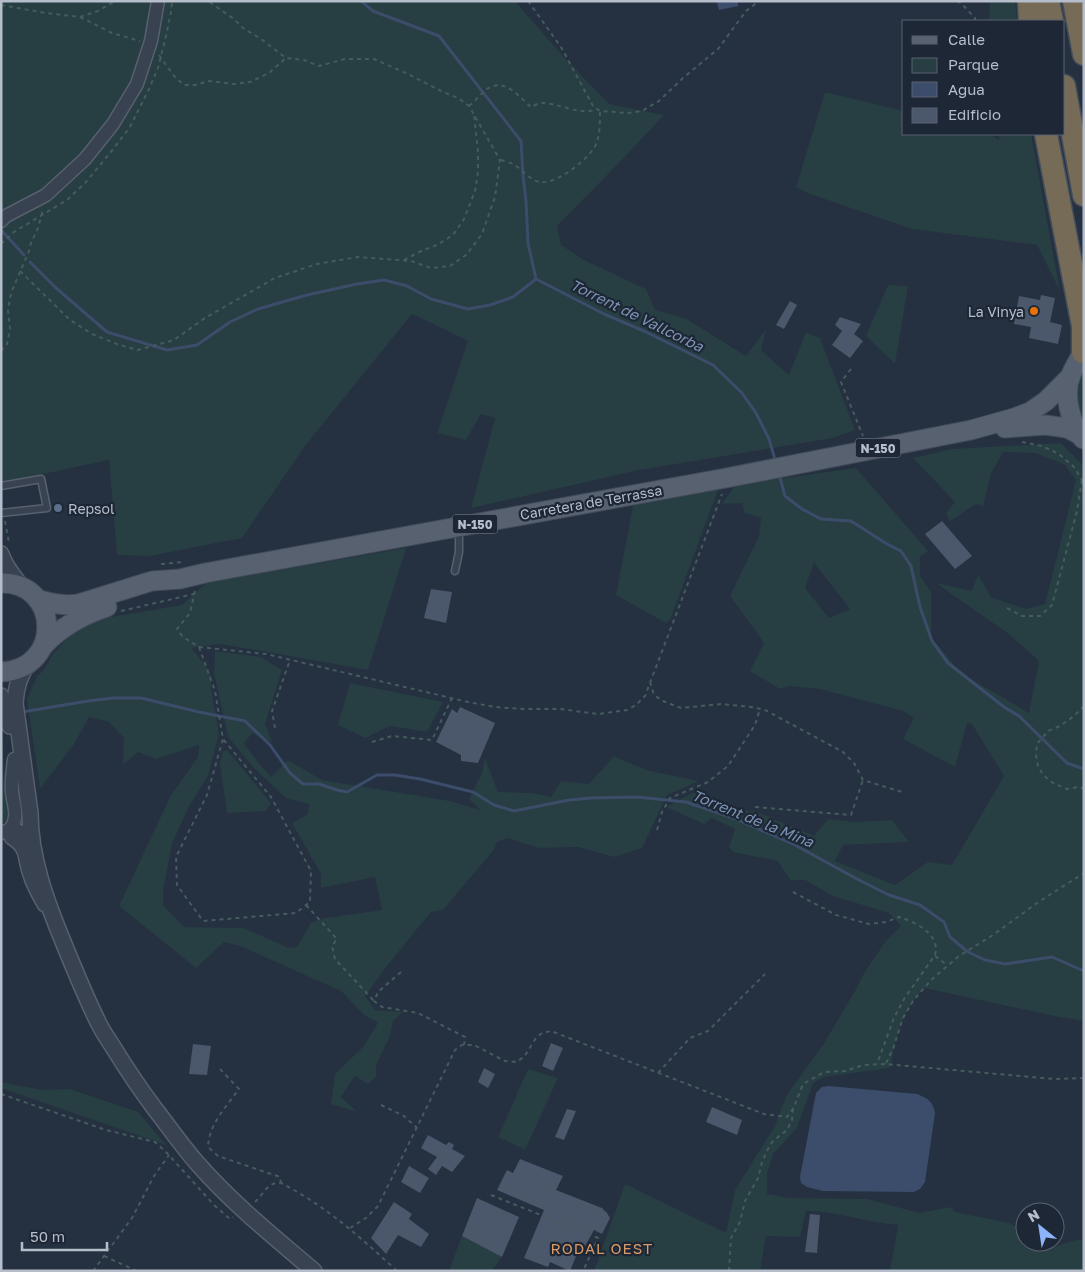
<svg xmlns="http://www.w3.org/2000/svg" width="1085" height="1272" viewBox="0 0 1085 1272" font-family="'Golos Text',sans-serif">
<style>
.green{fill:#273e42;fill-rule:evenodd}
.water{fill:#3b4d6a}
.lines{fill:none;stroke-linecap:round;stroke-linejoin:round}
.stream{stroke:#3b4d6a;stroke-width:3}
.building{fill:#4b576a}
.service-casing{stroke:#57606e;stroke-width:9}
.minor-casing{stroke:#57606e;stroke-width:15}
.tertiary-casing{stroke:#57606e;stroke-width:18}
.primary-casing{stroke:#434b5a;stroke-width:21}
.motorway-casing{stroke:#444d5b;stroke-width:25}
.path{stroke:#455b5e;stroke-width:2;stroke-dasharray:4 4;stroke-linecap:butt}
.service{stroke:#394250;stroke-width:6}
.minor{stroke:#394250;stroke-width:12}
.tertiary{stroke:#394250;stroke-width:15}
.primary{stroke:#586170;stroke-width:19}
.motorway{stroke:#766b56;stroke-width:22}
.food-dot{fill:#e8710a;stroke:#1e2736;stroke-width:2}
.service-dot{fill:#5c6f8a;stroke:#1e2736;stroke-width:2}
.labels{text-anchor:middle;dominant-baseline:central;stroke-width:4.5;stroke-linejoin:round;paint-order:stroke}
.shield{fill:#1e2736;stroke:#88919e;stroke-width:1}
.shield-label{font-size:12px;font-weight:bold;fill:#b6becb}
.poi-label{font-size:14px;fill:#b6becb;stroke:#1e2736;text-anchor:end}
.street-label{font-size:14px;fill:#b6becb;stroke:#1e2736}
.water-label{font-size:15px;font-style:italic;fill:#7d93b2;stroke:#1e2736}
.neighbourhood-label{font-size:15px;letter-spacing:1px;fill:#d79965;stroke:#1e2736}
</style>
<rect width="100%" height="100%" fill="#253041"/>
<g class="green">
<polygon points="1,1 515,1 562,55 609,104 664,115 619,163 557,226 561,245 584,260 646,289 655,310 685,318 746,356 766,329 761,350 789,375 806,332 820,338 855,430 833,438 639,470 471,508 495,418 481,414 466,440 437,433 468,341 412,314 305,446 242,538 150,556 117,555 109,460 1,483"/>
<polygon points="990,1 1015,1 1017,21 989,21"/>
<polygon points="825,92 904,111 904,134 990,134 999,140 998,134 1031,134 1060,291 1037,245 912,229 810,194 796,187"/>
<polygon points="888,285 908,286 895,364 866,336"/>
<path d="M1084 370V423C1076 405 1076 388 1084 370Z"/>
<path d="M1061 443 1084 466V1021L1059 1017 924 988C910 1003 901 1020 896 1040 893 1050 893 1059 890 1068L824 1077 813 1083 797 1128 773 1154 767 1175V1194L790 1198 868 1199 919 1213 951 1207 955 1212 1010 1223 1025 1233V1242H1038L1056 1246 1072 1241 1084 1239V1271H890L898 1225C867 1223 837 1211 806 1211L800 1237 766 1236 760 1271H594L625 1184 726 1233 735 1190 775 1126 786 1096 823 1045 855 991 863 975 885 942 901 926 889 913 833 896 805 880H790L778 861 733 852 729 847 735 829 712 818 704 824 666 807 698 790 736 809 757 812 814 836 828 819 855 822 892 820 909 842 843 845 835 861 895 885 928 862 952 865 1004 776 972 724 967 723 955 767 903 739 914 718 903 711 820 689 789 686 780 689 750 671 764 643 730 596 759 536 761 518 745 513 742 503 722 504 735 485 856 468 928 551 920 557V576L931 592V637L961 673 1029 713 1039 661 1010 635 936 583 972 591 978 574 991 597 1026 609 1045 604 1076 480 1065 465 1036 453 1003 452 991 474 983 506 976 504 950 521 946 513 955 502 913 458 952 449ZM814 563 850 609 829 618 805 588Z"/>
<polygon points="719,487 670,620 666,623 616,595 634,501"/>
<polygon points="406,548 368,670 221,644 191,648 203,662 211,675 211,687 219,734 208,776 188,808 172,844 163,891 163,905 184,927 244,928 289,948 297,947 311,923 325,918 382,910 375,877 321,888 321,874 292,823 308,814 309,804 286,798 253,767 228,737 214,673 215,651 261,657 282,670 265,724 273,743 252,733 244,744 262,767 271,777 288,760 322,780 450,801 480,810 469,799 482,773 485,758 498,792 532,793 551,797 561,781 589,784 614,756 646,770 699,781 667,795 642,848 614,857 578,847 539,848 507,838 497,842 493,851 443,910 431,912 387,966 365,996 375,1010 403,1012 393,1021 390,1036 376,1065 376,1077 368,1084 355,1076 341,1097 357,1112 331,1104 335,1074 363,1047 378,1023 364,1015 341,991 240,946 224,942 196,968 119,906 171,795 198,757 199,745 156,759 138,752 123,765 124,738 109,722 89,717 74,744 40,789 27,699 37,676 43,671 53,654 73,631 99,619 182,605 206,583"/>
<polygon points="350,683 443,702 427,732 390,726 365,738 338,725"/>
<polygon points="1,733 3,742 4,784 9,815 1,826"/>
<polygon points="223,751 228,751 271,803 266,811 227,813 220,763"/>
<polygon points="528,1069 558,1078 525,1150 498,1137"/>
<polygon points="1,1082 42,1090 70,1089 138,1112 166,1145 1,1088"/>
<polygon points="462,1236 502,1257 491,1271 449,1271"/>
</g>
<g class="water">
<polygon points="723,1 738,1 738,6 719,10 717,2"/>
<path d="M829 1086 917 1094C927 1098 933 1101 935 1113L925 1182 920 1189 914 1192 823 1191 807 1187 801 1183 800 1177 816 1093 822 1087Z"/>
</g>
<g class="lines">
<g class="stream">
<polyline points="361,1 373,11 439,36 521,141 523,175 526,201 528,243 536,279"/>
<polyline points="1,230 24,255"/>
<polyline points="30,262 55,287 107,332 167,350 197,345 230,322 258,309 307,295 357,284 384,280 407,286 431,299 468,309 490,305 513,297 536,279 604,314 644,331 713,365 742,393 756,413 769,439 776,463"/>
<polyline points="779,474 785,496 802,509 821,519 851,521 887,544 901,551 911,566 920,607 932,641 948,663 1004,707 1019,716 1067,763 1084,769"/>
<polyline points="22,712 88,701 113,698 141,698 199,712 245,721 270,745 290,773 303,784 319,784 337,790 347,792 377,775 395,775 420,779 473,792 494,805 514,811 569,800 591,798 637,797 686,802 736,819 795,845 857,879 889,895 920,905 944,922 950,937 968,952 985,960 1005,964 1052,957 1084,971"/>
</g>
</g>
<g class="building">
<polygon points="1041,295 1055,298 1050,322 1062,325 1058,344 1029,338 1031,327 1014,324 1019,296 1040,300"/>
<polygon points="790,301 797,305 784,329 776,325"/>
<polygon points="840,317 861,324 854,334 863,341 850,358 832,345 842,331 835,325"/>
<polygon points="942,521 972,556 955,569 925,534"/>
<polygon points="431,589 452,592 446,623 424,618"/>
<polygon points="460,707 495,723 478,763 461,761 461,755 436,742 452,709 457,713"/>
<polygon points="551,1043 563,1048 553,1071 542,1066"/>
<polygon points="193,1044 211,1046 207,1075 189,1074"/>
<polygon points="484,1068 495,1074 488,1088 478,1082"/>
<polygon points="712,1107 742,1120 737,1135 706,1122"/>
<polygon points="567,1109 576,1111 564,1140 555,1137"/>
<polygon points="428,1135 446,1145 449,1142 454,1145 452,1149 465,1156 452,1172 442,1166 436,1175 428,1169 437,1157 421,1148"/>
<polygon points="520,1159 563,1176 556,1190 602,1208 607,1213 610,1218 602,1234 594,1230 583,1250 579,1249 570,1271 550,1262 548,1267 524,1258 544,1210 497,1190 507,1170 513,1173"/>
<polygon points="409,1166 429,1178 420,1193 401,1182"/>
<polygon points="477,1198 519,1217 502,1257 462,1236"/>
<polygon points="394,1202 412,1214 409,1219 429,1234 421,1247 398,1235 386,1254 371,1238"/>
<polygon points="810,1214 820,1215 817,1253 805,1252"/>
</g>
<g class="lines">
<g class="service-casing">
<g id="service">
<polyline points="1,486 41,479 47,508 1,513"/>
<polyline points="455,571 459,552 459,528"/>
</g>
</g>
<g class="minor-casing">
<g id="minor">
<polyline points="1,221 6,216 46,195 85,159 113,124 137,84 151,41 158,1"/>
<path d="M10 829C20 816 13 806 12 791 11 780 13 769 14 759"/>
<path d="M1 833C18 825 26 832 33 848"/>
<path d="M11 838C29 849 23 859 30 876 33 886 39 896 44 905"/>
</g>
</g>
<g class="tertiary-casing">
<g id="tertiary">
<path d="M1 554C5 567 14 577 22 587"/>
<path d="M28 664C19 675 16 688 15 703L30 813C30 858 47 903 64 944 75 971 86 998 99 1024 103 1032 108 1039 113 1047 126 1068 140 1089 155 1109 169 1127 182 1146 197 1163 232 1203 274 1237 314 1271"/>
<polyline points="1,696 4,703 10,726"/>
</g>
</g>
<g class="primary-casing">
<g id="primary">
<polyline points="1005,428 1045,425 1067,428 1080,435"/>
<path d="M1083 439C1070 423 1063 394 1071 375 1074 367 1079 359 1084 351"/>
<path d="M1 583C60 582 64 669 1 672"/>
<path d="M37 599C51 604 63 606 78 604L152 581 180 579 205 573 726 478 971 430 1014 418 1030 412 1046 401 1070 377"/>
<path d="M43 646C61 627 82 615 107 607"/>
</g>
</g>
<g class="motorway-casing">
<g id="motorway">
<polyline points="1029,1 1030,21"/>
<polyline points="1048,1 1052,21"/>
<polyline points="1074,1 1084,54"/>
<polyline points="1064,86 1084,195"/>
<polyline points="1046,134 1083,326 1083,352"/>
</g>
</g>
<g class="path">
<polyline points="528,1 561,47 593,106 600,111 628,113 642,111 659,101 683,78 718,49 746,11 759,1"/>
<polyline points="957,1 961,3 975,18 975,21"/>
<polyline points="1,5 46,13 80,17 112,33 140,41"/>
<polyline points="80,17 98,11 115,1"/>
<polyline points="159,55 174,76 184,85 196,85 208,81 235,84 250,82 269,73 286,58"/>
<path d="M469 106C475 101 481 94 487 89 505 77 519 97 531 107 534 106 538 103 542 103 559 103 580 116 597 109"/>
<path d="M501 160C505 161 511 163 515 165 523 171 530 180 540 182 557 185 592 157 597 142 600 132 600 121 600 111"/>
<polyline points="1,244 14,232 67,200 86,182 110,153 130,127 149,89 158,68 166,36 171,12 172,1"/>
<polyline points="404,260 421,251 437,245 453,235 464,219 475,191 478,172 478,152 474,114"/>
<polyline points="20,271 70,320 92,334 117,344 138,350 174,340 205,318 275,278 317,264 358,257 411,261 431,268 450,266 466,255 482,234 495,197 500,160 469,106 458,98 443,92 408,74 374,59 345,59 319,66 304,60 286,58 261,39 243,28 234,19 208,1"/>
<polyline points="1,351 7,344 10,329 8,310 11,293 29,251 31,243 38,228 43,210"/>
<polyline points="851,369 841,382 863,436"/>
<polyline points="1022,442 1042,446 1059,454 1074,467 1084,483"/>
<polyline points="1,498 2,504"/>
<polyline points="5,521 9,543"/>
<polyline points="161,564 183,562"/>
<polyline points="195,591 190,613 177,629 183,637 199,647 266,654 468,702 495,707 523,709 560,709 598,714 627,710 636,705 645,696 722,494"/>
<polyline points="1007,608 1022,616 1040,616 1052,605 1077,511 1082,479"/>
<polyline points="121,611 194,594"/>
<polyline points="199,647 215,691 223,739 207,795 176,857 177,885 203,921 296,913 310,902 311,871 271,797 223,739"/>
<polyline points="650,682 654,695 663,701 681,708 721,704 752,707 765,710 843,752 854,763 863,780 902,792"/>
<polyline points="1084,706 1074,716 1060,726 1048,731 1037,744 1036,755 1038,766 1043,775 1053,783 1067,789 1079,787 1084,789"/>
<polyline points="275,728 272,711 290,660"/>
<polyline points="372,742 392,736 432,740 452,698"/>
<polyline points="755,807 851,815 863,780"/>
<polyline points="657,830 662,812 670,798 708,782 728,766 755,725 760,709"/>
<path d="M793 892 836 915 869 924 886 922 899 917C916 922 941 935 935 955L904 999 894 1018 877 1064"/>
<polyline points="306,905 337,939 332,946 335,959 374,1001"/>
<polyline points="935,956 947,965"/>
<polyline points="401,972 378,992 374,1001 382,1007 418,1013 465,1037 464,1045"/>
<polyline points="886,1063 893,1049 903,1018 913,1001 931,980 959,956 993,935 1037,903 1084,873"/>
<path d="M220 1069 239 1089C226 1107 209 1124 208 1147L218 1156 280 1177 281 1183"/>
<polyline points="658,1073 690,1038 708,1031 765,974"/>
<polyline points="1,1094 106,1130 155,1142 167,1153 214,1205 230,1219 233,1217"/>
<polyline points="381,1105 404,1116 417,1128"/>
<polyline points="491,1195 598,1238 583,1271"/>
<path d="M255 1202C264 1194 268 1181 281 1183 326 1206 360 1237 397 1271"/>
<polyline points="350,1228 366,1218 378,1206 455,1050 462,1045 474,1045 505,1061 516,1062 524,1057 536,1038 542,1033 551,1031 764,1114 787,1117 794,1107 803,1084 824,1072 845,1071 863,1065 885,1064 1054,1079 1084,1078"/>
<polyline points="104,1256 137,1271"/>
<polyline points="93,1271 132,1218 154,1176 169,1155"/>
<polyline points="729,1271 731,1238 740,1222 745,1201 758,1178 762,1162 768,1149 773,1141 787,1130 792,1120 793,1109"/>
</g>
<use href="#service" class="service"/>
<use href="#minor" class="minor"/>
<use href="#tertiary" class="tertiary"/>
<use href="#primary" class="primary"/>
<use href="#motorway" class="motorway"/>
</g>
<circle class="food-dot" cx="1034" cy="311" r="5"/>
<circle class="service-dot" cx="58" cy="508" r="5"/>
<g class="labels">
<g class="shield">
<rect x="855.5" y="438.5" width="45" height="19" rx="4"/>
<rect x="452.5" y="514.5" width="45" height="19" rx="4"/>
</g>
<g class="shield-label">
<text x="878" y="448">N-150</text>
<text x="475" y="524">N-150</text>
</g>
<g class="poi-label">
<text x="1024" y="311">La Vinya</text>
<text x="68" y="508" text-anchor="start">Repsol</text>
</g>
<g class="street-label">
<text transform="translate(591 502) rotate(-10)">Carretera de Terrassa</text>
</g>
<g class="water-label">
<text transform="translate(637 315) rotate(26)">Torrent de Vallcorba</text>
<text transform="translate(753 818) rotate(22)">Torrent de la Mina</text>
</g>
<g class="neighbourhood-label">
<text x="602" y="1248">RODAL OEST</text>
</g>
</g>
<rect width="1085" height="1272" fill="none" stroke="#b6becb" stroke-width="5"/>
<rect x="902" y="20" width="162" height="115" fill="#1e2736" stroke="#5b6372"/>
<rect x="912" y="36" width="25" height="8" fill="#586170" stroke="#5b6372"/>
<text x="948" y="45" font-size="15" fill="#b6becb">Calle</text>
<rect x="912" y="58" width="25" height="15" fill="#273e42" stroke="#5b6372"/>
<text x="948" y="70" font-size="15" fill="#b6becb">Parque</text>
<rect x="912" y="82" width="25" height="15" fill="#3b4d6a" stroke="#5b6372"/>
<text x="948" y="95" font-size="15" fill="#b6becb">Agua</text>
<rect x="912" y="108" width="25" height="15" fill="#4b576a" stroke="#5b6372"/>
<text x="948" y="120" font-size="15" fill="#b6becb">Edificio</text>
<g transform="translate(1040 1227) rotate(330)"><circle r="24" fill="#1e2736" stroke="#5b6372"/>
<path d="M0-4L9 19L0 12L-9 19Z" fill="#8db4f9"/>
<text y="-8" font-size="14" font-weight="bold" text-anchor="middle" fill="#b6becb">N</text>
</g>
<path d="M22 1242v8h85v-8" fill="none" stroke="#b6becb" stroke-width="2.5"/>
<text x="30" y="1242" font-size="15" fill="#b6becb" stroke="#1e2736" stroke-width="4" paint-order="stroke">50 m</text>
</svg>
